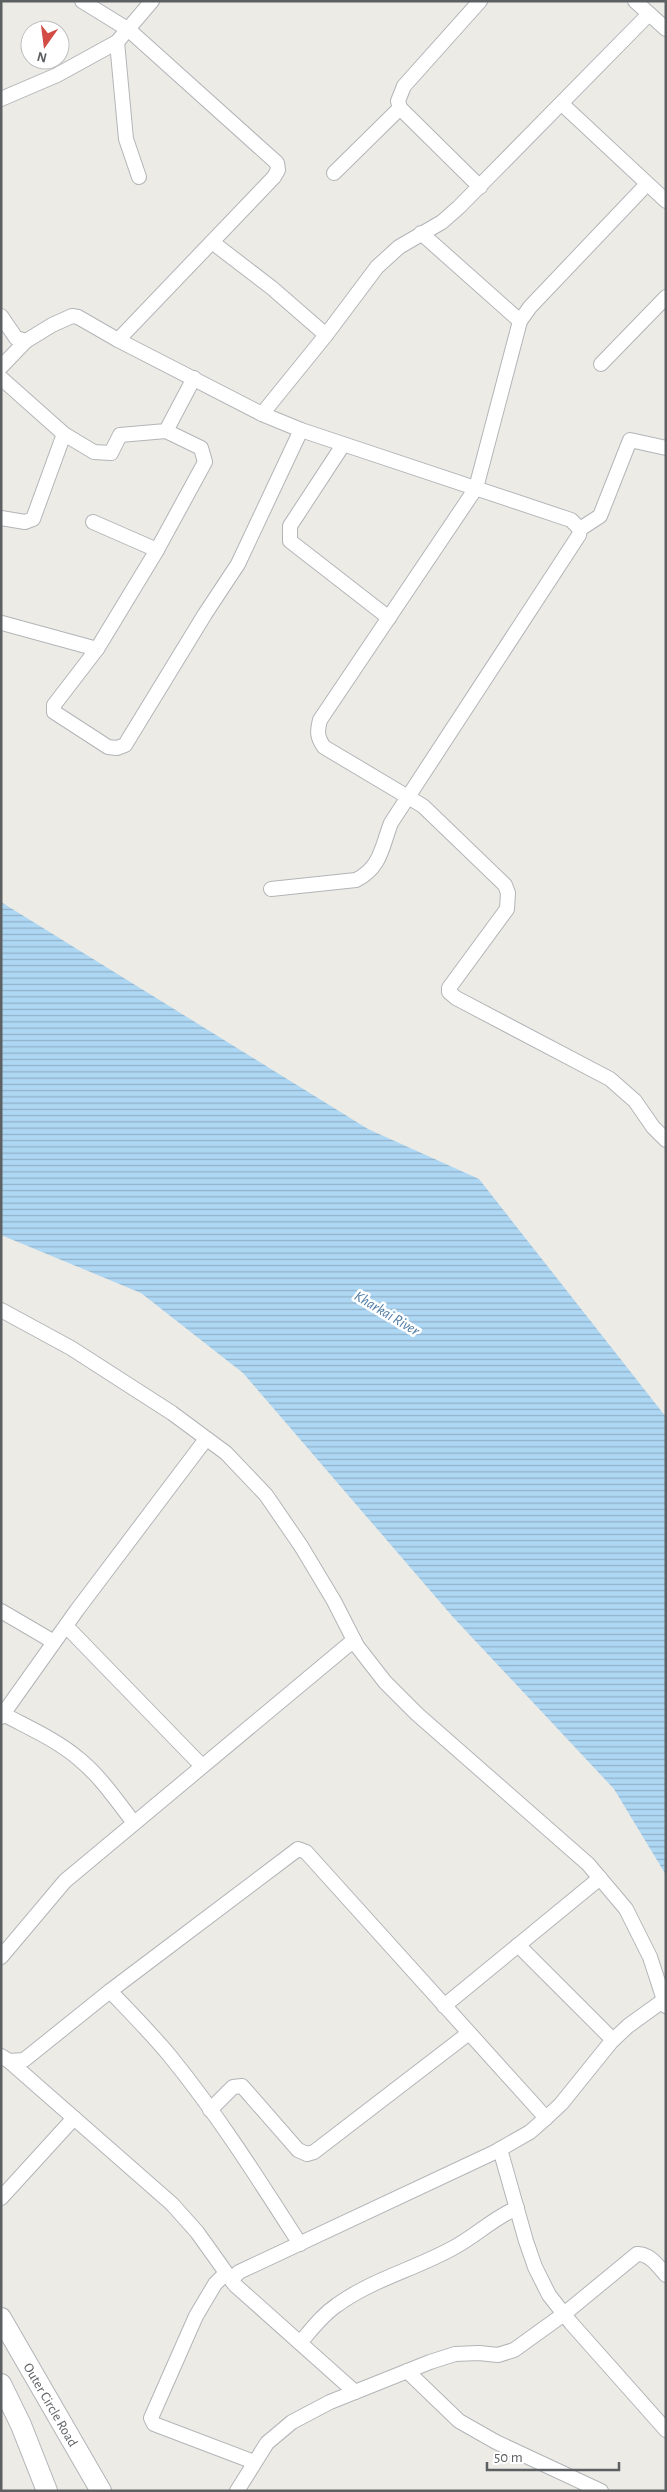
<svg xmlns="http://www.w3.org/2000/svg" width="667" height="2492" font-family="'Alegreya Sans',sans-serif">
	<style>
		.water { fill: url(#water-rules) }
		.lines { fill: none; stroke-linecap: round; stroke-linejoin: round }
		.street-casing { stroke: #b2b5b8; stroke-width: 16 }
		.secondary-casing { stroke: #b1b4b8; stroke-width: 22 }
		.street { stroke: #fff; stroke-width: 14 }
		.secondary { stroke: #fff; stroke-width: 20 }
		.labels { text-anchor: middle; stroke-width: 5; stroke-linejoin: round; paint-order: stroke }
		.street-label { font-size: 14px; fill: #5d6063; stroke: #fff }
		.water-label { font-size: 15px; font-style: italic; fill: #4d79a3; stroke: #fff }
	</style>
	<defs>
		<pattern id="water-rules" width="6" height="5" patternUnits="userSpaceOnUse" patternTransform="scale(1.25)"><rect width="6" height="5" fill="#aed7f4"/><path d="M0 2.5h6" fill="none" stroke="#91b2c9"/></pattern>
	</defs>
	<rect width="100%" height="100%" fill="#edebe5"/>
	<polygon class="water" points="1,902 368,1129 479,1179 666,1417 666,1875 614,1789 452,1616 243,1373 141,1293 1,1235"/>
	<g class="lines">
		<defs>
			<g id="street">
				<polyline points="82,1 129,30 277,163 278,170 274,177 118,340"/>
				<polyline points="635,1 666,29"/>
				<polyline points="117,42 126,139 139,177"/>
				<polyline points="1,99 57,75 117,42 152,1"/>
				<polyline points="562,104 666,201"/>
				<polyline points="334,173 400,108"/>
				<path d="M647,184L530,307L520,321L476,488L320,720C317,732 317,737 324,747L423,806L505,885L508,893L507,909L449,988V992L456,998L610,1079L635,1101L653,1127L666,1140"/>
				<polyline points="480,187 400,108 398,101 404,86 480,1"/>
				<polyline points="421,233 520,321"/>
				<polyline points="212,242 272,288 326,335"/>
				<path d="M1,316L16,338L26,341L52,325L72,316L78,317L118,340L262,414L301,430L571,520L580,529L579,535L391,823C382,846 381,868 356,880L271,889"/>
				<polyline points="601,364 666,297"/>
				<polyline points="1,367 26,341"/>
				<polyline points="1,378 64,434 94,452 111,453 120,435 166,431 194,378"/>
				<polyline points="262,414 326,335 377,267 399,247 442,222 459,207 649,14"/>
				<polyline points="166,431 201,448 205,462 157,550 97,649 54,705 54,712 108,747 117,748 125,745 205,614 238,564 301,430"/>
				<polyline points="343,445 290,526 290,541 389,618"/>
				<polyline points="1,518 25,522 33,519 64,434"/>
				<polyline points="93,522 157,550"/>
				<polyline points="580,529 600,516 630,440 666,448"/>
				<polyline points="2,623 97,649"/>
				<polyline points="1,1310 71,1348 172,1413 226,1453 266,1495 301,1546 334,1601 357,1646 385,1682 417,1714 588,1864 626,1909 650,1957 666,2006"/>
				<polyline points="1,1611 54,1642"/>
				<polyline points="66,1626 202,1766"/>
				<path d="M3,1714C29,1728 57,1740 79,1759C101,1777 117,1801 134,1823"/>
				<polyline points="1,1717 77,1610 206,1439"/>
				<polyline points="518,1945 613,2040"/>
				<polyline points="1,1957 65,1881 354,1640"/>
				<path d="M110,1991C130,2012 151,2033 170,2056C218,2115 259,2180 300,2244"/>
				<polyline points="444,2006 600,1878"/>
				<polyline points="1,2056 9,2061 24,2060 110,1991 298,1849 306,1852 546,2118"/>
				<polyline points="9,2061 172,2204 197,2232 232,2281"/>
				<polyline points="210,2110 233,2087 242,2086 298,2150 307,2154 314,2152 469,2033"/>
				<polyline points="500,2149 526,2241 535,2267 549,2295 571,2323 666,2430"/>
				<polyline points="1,2198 74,2118"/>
				<polyline points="226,2273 215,2284 196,2316 151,2418 154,2424 254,2462"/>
				<path d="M300,2343C311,2330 322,2315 337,2305C371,2280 415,2269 453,2248C476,2236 493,2218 517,2208"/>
				<polyline points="407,2371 459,2421 496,2442 601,2491"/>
				<polyline points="355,2392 235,2285 232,2281 233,2278 239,2272 495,2152 530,2132 546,2118 561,2104 611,2042 628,2026 664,2000"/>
				<path d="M237,2491L267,2443L292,2422L330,2402L430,2362L455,2354L479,2353L498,2355L514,2350L564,2314L637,2254C649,2253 658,2266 666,2275"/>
			</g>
			<g id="secondary">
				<path id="s1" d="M1,2318L101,2491"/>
				<polyline points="1,2384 21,2425 47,2491"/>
			</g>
		</defs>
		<use href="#street" class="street-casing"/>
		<use href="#secondary" class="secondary-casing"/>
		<use href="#street" class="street"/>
		<use href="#secondary" class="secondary"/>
	</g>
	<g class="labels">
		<g class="street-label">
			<text dy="5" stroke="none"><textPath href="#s1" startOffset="100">Outer Circle Road</textPath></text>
		</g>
		<g class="water-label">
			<text transform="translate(387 1313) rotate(31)" y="5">Kharkai River</text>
		</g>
	</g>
	<rect width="667" height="2492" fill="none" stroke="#5d6063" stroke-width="5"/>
	<g transform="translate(45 45) rotate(194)"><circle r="24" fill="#ffffff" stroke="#bebfc1"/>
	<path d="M0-4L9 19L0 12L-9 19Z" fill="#d24c45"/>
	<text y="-8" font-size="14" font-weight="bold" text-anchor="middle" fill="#5d6063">N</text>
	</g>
	<path d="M487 2462v8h132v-8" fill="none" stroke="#5d6063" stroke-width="2.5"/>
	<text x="494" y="2462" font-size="15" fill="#5d6063" stroke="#ffffff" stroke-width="4" paint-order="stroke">50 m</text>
</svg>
